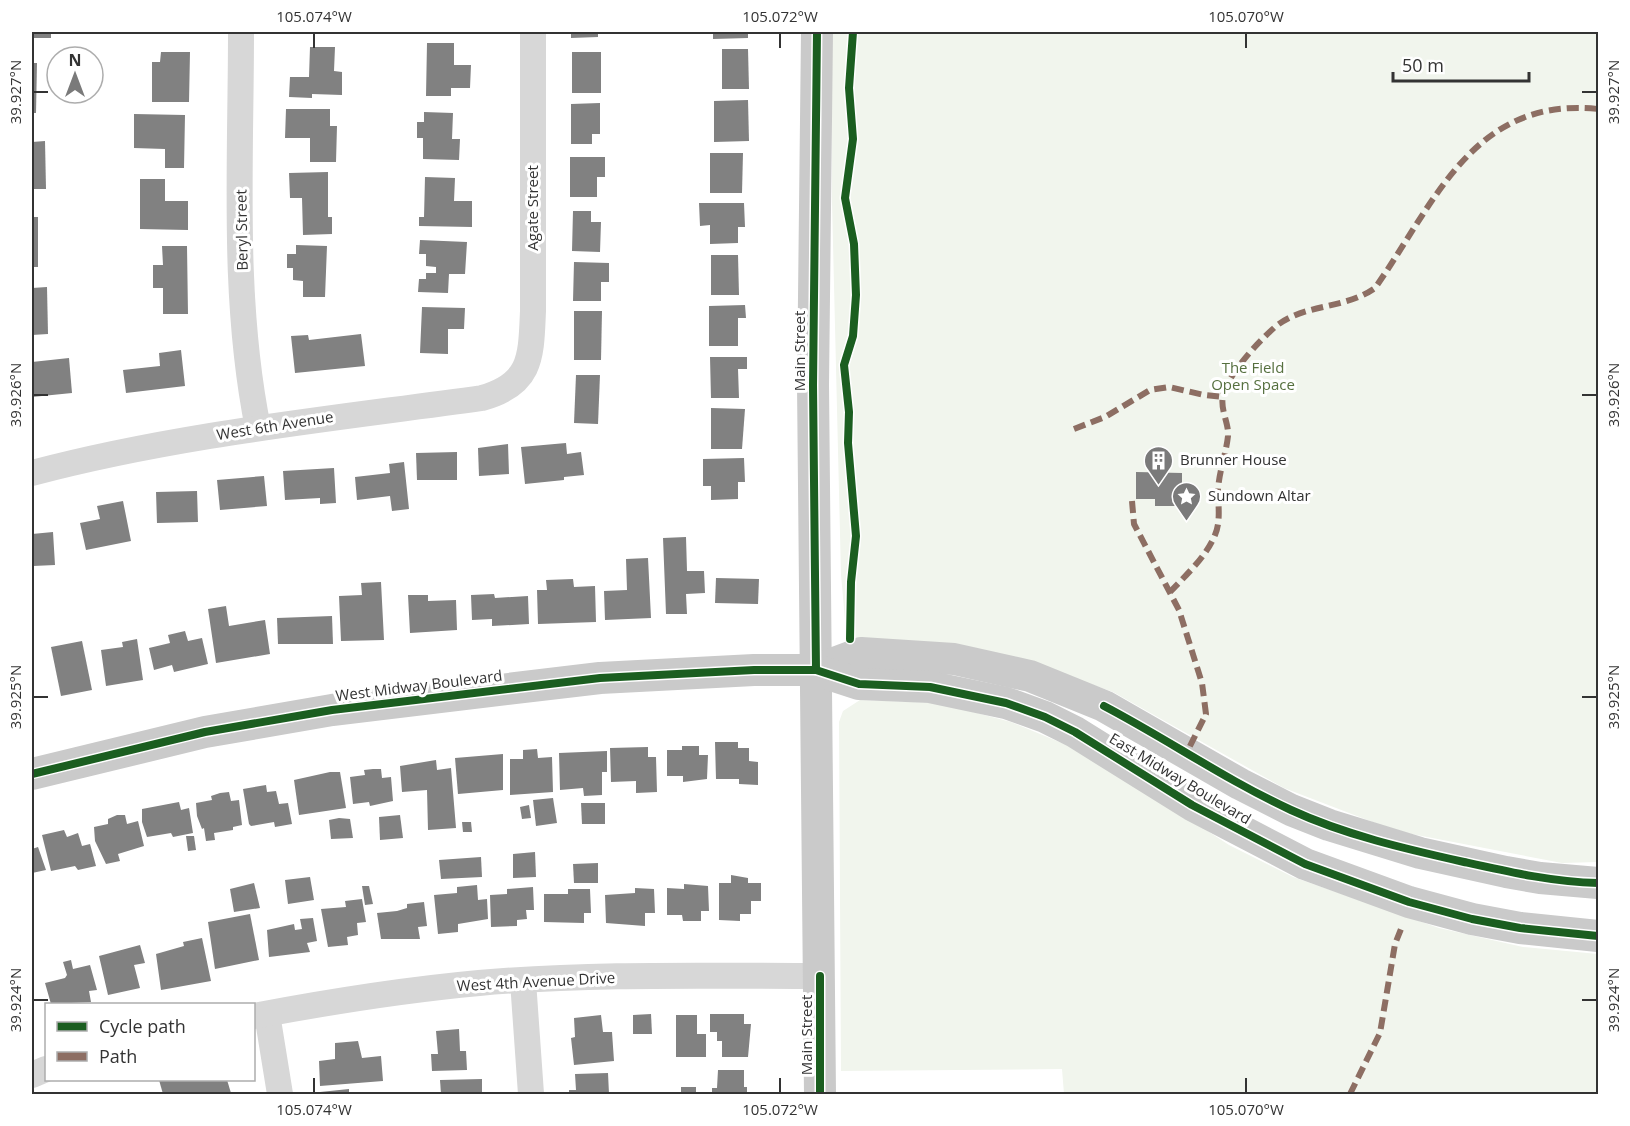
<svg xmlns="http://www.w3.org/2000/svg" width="1630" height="1126" font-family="'Open Sans',sans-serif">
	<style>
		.green { fill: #f1f5ed }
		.building { fill: #818181 }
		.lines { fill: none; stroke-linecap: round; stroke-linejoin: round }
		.minor { stroke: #d7d7d7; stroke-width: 26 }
		.major { stroke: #cacaca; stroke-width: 32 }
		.quiet { stroke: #8d6e63; stroke-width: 6; stroke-dasharray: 12 6; stroke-linecap: butt }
		.cycleway-casing { stroke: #fff; stroke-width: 11 }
		.cycleway { stroke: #1b5e20; stroke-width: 8 }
		.ticks { fill: none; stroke: #333; stroke-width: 2 }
		.labels { text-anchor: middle; stroke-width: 6; stroke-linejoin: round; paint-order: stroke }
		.street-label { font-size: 15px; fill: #333; stroke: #fff }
		.park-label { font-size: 15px; fill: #56703f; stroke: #fff }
		.poi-label { font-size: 15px; fill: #333; stroke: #fff; text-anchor: start }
		.neatline { fill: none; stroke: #333; stroke-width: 2 }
		.ticks-label { font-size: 15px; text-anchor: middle; fill: #333 }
	</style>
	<rect width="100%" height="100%" fill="#fff"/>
	<g class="green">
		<polygon points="832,32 1598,32 1598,862 1562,863 1396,831 1284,788 1113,692 1035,664 847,642 841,575 832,202"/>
		<polygon points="860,700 939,703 1011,722 1093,756 1229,845 1293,877 1439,928 1523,947 1598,954 1598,1094 1064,1094 1062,1069 841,1071 839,722 843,711"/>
	</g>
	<g class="building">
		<rect x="32" y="32" width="19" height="6"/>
		<polygon points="571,32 598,32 598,37 571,38"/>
		<polygon points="713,32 748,32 748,38 713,39"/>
		<polygon points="427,43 454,43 454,65 471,65 470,88 451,88 451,96 426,96"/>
		<polygon points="310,47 335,47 334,71 342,72 342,95 312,94 312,98 289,97 290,77 309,77"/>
		<polygon points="722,49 748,49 749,89 722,89"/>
		<polygon points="161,52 190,52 189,102 152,102 152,62 160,62"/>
		<rect x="572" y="52" width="29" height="41"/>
		<polygon points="32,63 37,63 36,113 32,113"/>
		<polygon points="748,100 749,141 714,142 714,101"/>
		<polygon points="600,103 600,134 592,134 592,144 571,144 571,104"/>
		<polygon points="286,109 330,109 330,126 337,126 336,162 310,162 310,138 285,138"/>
		<polygon points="424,112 453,113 452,139 460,139 459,160 423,159 423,138 417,138 417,122 424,122"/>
		<polygon points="134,114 185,115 184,168 165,168 165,149 134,148"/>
		<polygon points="45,141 46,189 32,189 32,142"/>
		<polygon points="710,153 743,153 742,193 710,193"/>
		<polygon points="570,157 605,157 605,177 597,177 597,197 570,197"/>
		<polygon points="328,172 328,217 332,217 332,234 303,235 302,198 290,198 289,173"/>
		<polygon points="425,177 455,178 454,201 472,201 472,227 419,226 419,217 424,217"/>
		<polygon points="140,179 165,179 165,201 188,201 188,230 140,229"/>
		<polygon points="699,203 744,203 745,227 738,227 738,243 710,244 710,225 700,226"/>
		<polygon points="573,211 591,211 591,222 601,222 600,252 572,251"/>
		<rect x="32" y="217" width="6" height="50"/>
		<polygon points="420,240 467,242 465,274 449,274 448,293 418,292 419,279 426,279 426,273 436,273 436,267 426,266 426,254 419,254"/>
		<polygon points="296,245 327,246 325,297 303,297 303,281 293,280 293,268 287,268 287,254 296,254"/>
		<polygon points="162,246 187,246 188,314 163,314 163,288 153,288 153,265 163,265"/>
		<polygon points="711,255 738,255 739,295 711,295"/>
		<polygon points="574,262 609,263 609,282 601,282 601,301 573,301"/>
		<polygon points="47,287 48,334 32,335 32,288"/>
		<polygon points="745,305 746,318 738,318 738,346 709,346 709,306"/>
		<polygon points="422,307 465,308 464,329 448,329 448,354 420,353"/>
		<polygon points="574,311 602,311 601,360 574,360"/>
		<polygon points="361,334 365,366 295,373 291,336 308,335 309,340"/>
		<polygon points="181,350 185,386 126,393 123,370 160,366 159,353"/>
		<polygon points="710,357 747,357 747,369 738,369 739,398 711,398"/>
		<polygon points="69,358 72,393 32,397 32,362"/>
		<polygon points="576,375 600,375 598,424 574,423"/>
		<polygon points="711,408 745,409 742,449 711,449"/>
		<polygon points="566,443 567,454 581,452 584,475 564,477 564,480 525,484 521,447"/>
		<polygon points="508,444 509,474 479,476 478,448"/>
		<polygon points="457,452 457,480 417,480 416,453"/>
		<polygon points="744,458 745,482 738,482 738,499 711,500 711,486 703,486 703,459"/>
		<polygon points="404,462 409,509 392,511 390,496 357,500 355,477 390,473 389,464"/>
		<polygon points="334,468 336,503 320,504 320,498 285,500 283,471"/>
		<polygon points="1136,472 1182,473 1182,506 1155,506 1155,499 1136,499"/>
		<polygon points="264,476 267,506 220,510 217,480"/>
		<polygon points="197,491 198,522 157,523 156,492"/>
		<polygon points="123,501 131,541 86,550 80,523 100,519 97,506"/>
		<polygon points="53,532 55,565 33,566 34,573 32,573 32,534"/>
		<polygon points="686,537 687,571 704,571 705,593 686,594 687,614 666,614 663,538"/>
		<polygon points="648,558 651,618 605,620 604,591 627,590 626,559"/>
		<polygon points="716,578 759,579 758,604 715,603"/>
		<polygon points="573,579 574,587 595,586 596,622 538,624 537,590 547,590 546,580"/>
		<polygon points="381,582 384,640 341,641 339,596 362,595 361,583"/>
		<polygon points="494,594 495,598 528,596 529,624 492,626 492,619 472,620 471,595"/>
		<polygon points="408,595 428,595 428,601 456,600 457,630 410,633"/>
		<polygon points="226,606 229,626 265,620 270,654 216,663 208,609"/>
		<polygon points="332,616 333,644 278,644 277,618"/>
		<polygon points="185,631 188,641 202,638 208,664 174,672 172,665 154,670 149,648 170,643 168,635"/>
		<polygon points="137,639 143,680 106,686 101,650 123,647 122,642"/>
		<polygon points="82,641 92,690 61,696 51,647"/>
		<polygon points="715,742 738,742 738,748 749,748 749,761 758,762 758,785 739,784 739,779 716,779"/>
		<polygon points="682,746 699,746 699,755 708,755 707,779 683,782 683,776 667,776 667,750 682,750"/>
		<polygon points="648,747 648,757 656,757 657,792 636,793 636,781 611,782 610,748"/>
		<polygon points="537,749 538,758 552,757 553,792 510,795 510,759 523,759 523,750"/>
		<polygon points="607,751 607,772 602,772 602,795 584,796 583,788 560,790 559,753"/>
		<polygon points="503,754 503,790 458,794 455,758"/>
		<polygon points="436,760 437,770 451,768 456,828 428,830 427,790 402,792 400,766"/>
		<polygon points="373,769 381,769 382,778 391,777 393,801 370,806 369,802 353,804 350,777 365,775 364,770"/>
		<polygon points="330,772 340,772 346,808 299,815 294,780"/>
		<polygon points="266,785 267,792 276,791 279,804 288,803 292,824 275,827 274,822 251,826 249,824 243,789"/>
		<polygon points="229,792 231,801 239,800 242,825 233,827 233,830 214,833 215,840 206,841 204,828 202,829 197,816 196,803 212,800 211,796 220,793"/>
		<polygon points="553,798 557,823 536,826 533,800"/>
		<polygon points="179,802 181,810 189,808 193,833 173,837 171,833 147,837 142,822 142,809"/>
		<polygon points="581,803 605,803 605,824 582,824"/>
		<polygon points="529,805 531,818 522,819 520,807"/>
		<polygon points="117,815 125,815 127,824 138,821 144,846 118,854 120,861 106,864 95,841 94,827 108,824 108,819"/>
		<polygon points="400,815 403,838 380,840 379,817"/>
		<polygon points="339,818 350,819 353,838 331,839 329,820"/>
		<polygon points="462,822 471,822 472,832 463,832"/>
		<polygon points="64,830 67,837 78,833 82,846 90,844 96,866 78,870 75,866 51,871 42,835"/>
		<polygon points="186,836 194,836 196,850 188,851"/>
		<polygon points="38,847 46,870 32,873 32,849"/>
		<polygon points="535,852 536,877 513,878 513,854"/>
		<polygon points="481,857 482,877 441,879 439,860"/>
		<polygon points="598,863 598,883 574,883 573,864"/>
		<polygon points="731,875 748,878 748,883 761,883 761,901 751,901 751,914 740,914 740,921 719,920 719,883 731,883"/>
		<polygon points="310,877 314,900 288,904 285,880"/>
		<polygon points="254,883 260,908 234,912 230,889"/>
		<polygon points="684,884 708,886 709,911 701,911 701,921 683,921 682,915 667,915 667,888 684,889"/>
		<polygon points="477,885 478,900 487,899 488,919 458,924 458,932 438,934 434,895 457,893 457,887"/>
		<polygon points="362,886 369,886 373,904 365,905"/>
		<polygon points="533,887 534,910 526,910 527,919 517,920 517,926 491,927 490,895 507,894 507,889"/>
		<polygon points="635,888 654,889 655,913 645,913 645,926 606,923 605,895 635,893"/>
		<polygon points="568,889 590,889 591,913 584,913 584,923 544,922 544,894 568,894"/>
		<polygon points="362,899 366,922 357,923 358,935 347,937 348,945 328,947 321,909 346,907 345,901"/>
		<polygon points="424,902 427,926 418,927 420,939 381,939 377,913 397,911 407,908 407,904"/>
		<polygon points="250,914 259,960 215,969 208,922"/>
		<polygon points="313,918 317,941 307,943 310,952 269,957 267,930 294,924 295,930 302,929 300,919"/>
		<polygon points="202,938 211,981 161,990 156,954 184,946 183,942"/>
		<polygon points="140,945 145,963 134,965 140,988 108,995 99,956"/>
		<polygon points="71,960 73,969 90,965 97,990 89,991 91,1002 51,1004 45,983 65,978 67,975 63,962"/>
		<polygon points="651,1014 652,1034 633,1034 633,1015"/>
		<polygon points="710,1014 744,1014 744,1024 751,1024 748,1057 722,1057 722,1041 717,1041 717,1032 710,1032"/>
		<polygon points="601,1015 603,1032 612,1032 614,1061 574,1065 571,1038 575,1037 574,1018"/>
		<polygon points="676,1015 697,1015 697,1034 706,1034 706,1057 676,1057"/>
		<polygon points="459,1029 460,1051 466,1051 467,1070 432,1071 431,1054 438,1054 436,1031"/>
		<polygon points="358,1041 362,1058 381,1056 383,1081 320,1086 319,1061 335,1059 335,1043"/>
		<polygon points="718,1070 744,1070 744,1087 747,1087 747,1094 712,1094 712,1088 717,1088"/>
		<polygon points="608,1073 609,1094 569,1094 569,1090 576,1090 575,1074"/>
		<polygon points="482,1079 482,1094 441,1094 440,1080"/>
		<polygon points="159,1080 227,1080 231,1093 163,1094"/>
		<rect x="681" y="1087" width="15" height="7"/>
		<polygon points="349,1089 349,1094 320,1094 320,1092"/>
	</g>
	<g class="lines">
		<g class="minor">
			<path d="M241,32C241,163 232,299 258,428"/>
			<path d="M32,473C179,434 332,419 482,398C532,384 531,357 533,311V32"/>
			<polyline points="523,981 531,1094"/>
			<polyline points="267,1014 280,1094"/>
			<path d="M254,1016C328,1002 403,990 479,983C592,973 707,976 820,976"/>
			<polyline points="32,1075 46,1069"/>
		</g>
		<g class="major">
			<polyline points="817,32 813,385 820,1094"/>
			<polyline points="816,670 861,653 954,659 1030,676 1104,706 1240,784 1291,810 1329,825 1420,853 1506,872 1540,878 1598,883"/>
			<polyline points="32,774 205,732 332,710 600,678 754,670 816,670 859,684 930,687 1006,703 1045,717 1075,732 1192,805 1305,864 1409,902 1472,919 1520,928 1598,936"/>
		</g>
		<g class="quiet">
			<polyline points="1074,429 1105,417 1150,390 1169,387 1204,395 1223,397"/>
			<polyline points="1132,501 1134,524 1179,610 1202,683 1206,714 1187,752"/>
			<path d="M1170,592C1186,575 1206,557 1215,535C1221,521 1218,505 1218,490C1219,472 1226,454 1228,436C1229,423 1220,410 1223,396C1228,374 1258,342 1275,327C1304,303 1344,310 1375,288C1435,203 1473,96 1598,109"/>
			<polyline points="1350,1094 1380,1033 1395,944 1401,929"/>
		</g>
		<defs>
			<g id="cycleway">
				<polyline points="850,639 851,582 856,536 848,443 849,412 844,365 853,336 856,295 854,244 845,198 853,139 849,88 853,32"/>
				<polyline points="816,670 813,385 817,32"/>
				<path d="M1104,706C1167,739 1226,780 1291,810C1345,835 1406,849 1464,862C1509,872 1553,882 1598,883"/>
				<polyline points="32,774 205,732 332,710 600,678 754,670 816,670 859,684 930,687 1006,703 1045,717 1075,732 1192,805 1305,864 1409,902 1472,919 1520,928 1598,936"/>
				<polyline points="820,976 820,1094"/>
			</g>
		</defs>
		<use href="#cycleway" class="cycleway-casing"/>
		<use href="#cycleway" class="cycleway"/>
	</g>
	<path class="ticks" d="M314,33V48M780,33V48M1246,33V48M33,92H48M1582,92H1597M33,395H48M1582,395H1597M33,697H48M1582,697H1597M33,1000H48M1582,1000H1597M314,1078V1093M780,1078V1093M1246,1078V1093"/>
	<defs>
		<symbol id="building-pin" viewBox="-11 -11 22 30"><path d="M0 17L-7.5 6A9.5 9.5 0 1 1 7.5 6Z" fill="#7a7a7a" stroke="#fff"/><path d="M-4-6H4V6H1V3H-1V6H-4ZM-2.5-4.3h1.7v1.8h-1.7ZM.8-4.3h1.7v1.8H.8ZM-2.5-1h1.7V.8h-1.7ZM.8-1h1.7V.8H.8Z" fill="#fff"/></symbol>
		<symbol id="sight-pin" viewBox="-11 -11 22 30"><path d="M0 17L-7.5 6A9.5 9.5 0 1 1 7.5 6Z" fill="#7a7a7a" stroke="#fff"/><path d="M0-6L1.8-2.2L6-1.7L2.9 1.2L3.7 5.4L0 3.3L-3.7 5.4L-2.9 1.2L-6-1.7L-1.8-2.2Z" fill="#fff"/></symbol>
	</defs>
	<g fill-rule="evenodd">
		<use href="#building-pin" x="1142" y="444" width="33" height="45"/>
		<use href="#sight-pin" x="1170" y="480" width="33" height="45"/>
	</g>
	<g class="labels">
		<g class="street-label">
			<text transform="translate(533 208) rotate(-90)" y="5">Agate Street</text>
			<text transform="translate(242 230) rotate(-91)" y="5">Beryl Street</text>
			<text transform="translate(800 351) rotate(-90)" y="5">Main Street</text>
			<text transform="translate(275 426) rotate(-9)" y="5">West 6th Avenue</text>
			<text transform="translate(419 686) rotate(-7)" y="5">West Midway Boulevard</text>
			<text transform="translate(1180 779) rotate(31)" y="5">East Midway Boulevard</text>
			<text transform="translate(536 982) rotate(-3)" y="5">West 4th Avenue Drive</text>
			<text transform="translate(807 1035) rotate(-90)" y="5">Main Street</text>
		</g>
		<g class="park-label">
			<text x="1253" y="373">The Field<tspan x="1253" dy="17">Open Space</tspan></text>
		</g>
		<g class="poi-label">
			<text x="1180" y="465">Brunner House</text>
			<text x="1208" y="501">Sundown Altar</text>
		</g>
	</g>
	<rect width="1630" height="1126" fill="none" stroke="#ffffff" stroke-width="66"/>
	<rect x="45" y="1003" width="210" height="78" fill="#ffffff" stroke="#adadad" stroke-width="1.5"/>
	<rect x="57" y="1022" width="30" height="9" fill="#1b5e20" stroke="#adadad" stroke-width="1.5"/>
	<text x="99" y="1033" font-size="18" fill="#333333">Cycle path</text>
	<rect x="57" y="1052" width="30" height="9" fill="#8d6e63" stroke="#adadad" stroke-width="1.5"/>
	<text x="99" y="1063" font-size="18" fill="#333333">Path</text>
	<g transform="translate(75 75)"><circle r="28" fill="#ffffff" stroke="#adadad" stroke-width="1.5"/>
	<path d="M0-4.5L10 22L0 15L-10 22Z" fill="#7a7a7a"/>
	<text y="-9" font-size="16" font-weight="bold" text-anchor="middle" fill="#333333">N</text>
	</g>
	<path d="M1393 72v9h136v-9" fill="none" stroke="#333333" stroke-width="3"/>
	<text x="1402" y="72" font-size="18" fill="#333333" stroke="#ffffff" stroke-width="4.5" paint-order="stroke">50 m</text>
	<rect x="33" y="33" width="1564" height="1060" class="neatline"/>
	<g class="ticks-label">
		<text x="314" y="22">105.074°W</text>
		<text x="780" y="22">105.072°W</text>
		<text x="1246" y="22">105.070°W</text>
		<text transform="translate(16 92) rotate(-90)" y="5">39.927°N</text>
		<text transform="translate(1614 92) rotate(-90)" y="5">39.927°N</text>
		<text transform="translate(16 395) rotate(-90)" y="5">39.926°N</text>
		<text transform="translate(1614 395) rotate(-90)" y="5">39.926°N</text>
		<text transform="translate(16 697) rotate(-90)" y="5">39.925°N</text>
		<text transform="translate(1614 697) rotate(-90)" y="5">39.925°N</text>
		<text transform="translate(16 1000) rotate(-90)" y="5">39.924°N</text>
		<text transform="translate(1614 1000) rotate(-90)" y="5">39.924°N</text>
		<text x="314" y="1115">105.074°W</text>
		<text x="780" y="1115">105.072°W</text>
		<text x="1246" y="1115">105.070°W</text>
	</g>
</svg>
